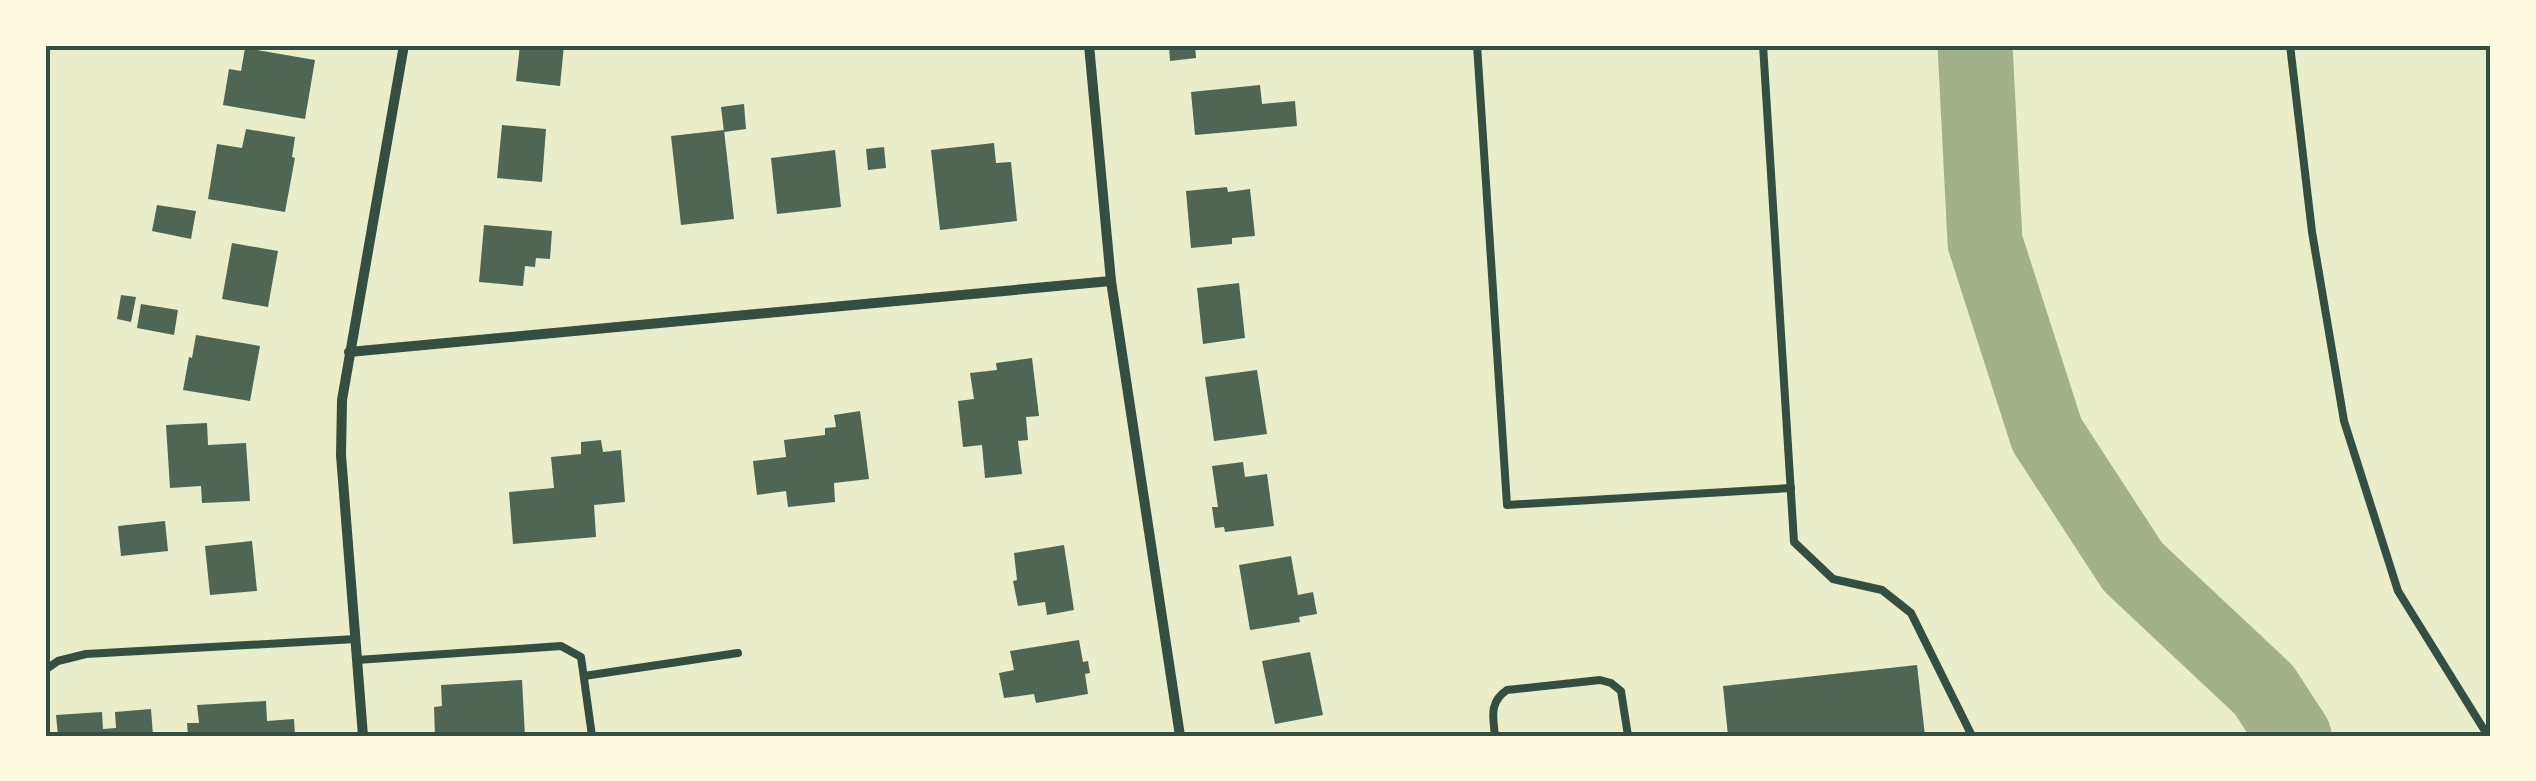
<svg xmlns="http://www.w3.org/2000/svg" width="2536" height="781" font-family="'PT Sans',sans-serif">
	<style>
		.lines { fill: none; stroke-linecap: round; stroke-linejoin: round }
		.river { stroke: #a3b18a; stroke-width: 75 }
		.building { fill: #4f6655 }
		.service { stroke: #344e41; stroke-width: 8 }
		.minor { stroke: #344e41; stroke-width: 10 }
		.neatline { fill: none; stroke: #344e41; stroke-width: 4 }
	</style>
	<rect width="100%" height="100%" fill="#e9edc9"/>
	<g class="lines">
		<polyline class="river" points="1975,45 1985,242 2047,435 2133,567 2264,690 2294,736"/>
	</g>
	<g class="building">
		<polygon points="520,45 564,45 560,86 516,81"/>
		<polygon points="1169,45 1195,45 1196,58 1170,61"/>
		<polygon points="245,48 315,60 305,119 223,105 229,69 241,71"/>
		<polygon points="1260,85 1262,104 1295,101 1297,126 1195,135 1191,92"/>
		<polygon points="744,104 746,129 724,132 721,107"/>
		<polygon points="502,125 546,129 542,182 497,178"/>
		<polygon points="246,129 295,137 292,157 295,158 285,212 208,199 217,144 242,148"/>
		<polygon points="724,130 734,219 681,225 671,136"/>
		<polygon points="994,143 996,163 1011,162 1017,221 940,230 931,150"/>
		<polygon points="884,147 886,168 868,170 866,149"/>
		<polygon points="835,150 841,207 777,214 771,158"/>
		<polygon points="1227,187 1228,192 1250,189 1255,236 1232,238 1232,244 1191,248 1186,191"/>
		<polygon points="157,205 196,211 191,239 152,231"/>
		<polygon points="484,225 552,231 550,259 536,258 535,267 525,266 523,286 479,282"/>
		<polygon points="232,243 278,251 268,307 222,299"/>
		<polygon points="1239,283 1245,338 1203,344 1197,288"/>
		<polygon points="121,295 136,297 131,322 117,319"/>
		<polygon points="141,304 178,310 174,335 137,328"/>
		<polygon points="196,335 260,346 250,401 183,390 189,357 192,358"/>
		<polygon points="1032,358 1039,416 1026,417 1028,440 1018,441 1022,474 985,478 982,445 963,447 958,401 974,399 970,373 997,370 996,363"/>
		<polygon points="1257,370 1267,434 1214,441 1205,377"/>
		<polygon points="860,411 869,479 834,483 835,502 788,507 786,491 757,495 753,461 786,457 784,440 825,435 825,428 836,427 834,415"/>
		<polygon points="207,423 208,445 246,443 250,501 202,503 201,486 170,488 166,425"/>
		<polygon points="601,440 603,452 621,450 625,502 594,505 596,537 513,544 509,492 554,488 551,457 581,454 581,442"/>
		<polygon points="1243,462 1245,477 1267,474 1274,526 1225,532 1224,527 1215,528 1212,507 1218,507 1212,466"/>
		<polygon points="165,521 168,551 121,556 118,526"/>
		<polygon points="252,541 257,591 210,595 205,546"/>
		<polygon points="1064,545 1074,610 1047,615 1045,602 1018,606 1013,581 1017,580 1014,553"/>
		<polygon points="1291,556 1298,595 1313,592 1317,614 1299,617 1300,622 1250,630 1239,565"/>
		<polygon points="1079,640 1083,662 1088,661 1090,673 1085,674 1088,694 1036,703 1034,694 1004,698 999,673 1014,670 1010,651"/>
		<polygon points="1310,652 1323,715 1275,724 1262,661"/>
		<polygon points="1917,665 1925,736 1728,736 1723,686"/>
		<polygon points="522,680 525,736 435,736 434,707 442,706 441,685"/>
		<polygon points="266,701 267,721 294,719 295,736 188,736 187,723 199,723 197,705"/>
		<polygon points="151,709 153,736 58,736 56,715 102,712 103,729 116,728 115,712"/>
	</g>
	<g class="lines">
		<g class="service">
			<polyline points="1477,45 1507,505 1791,488"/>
			<polyline points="1763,45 1794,542 1833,579 1882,590 1911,613 1972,736"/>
			<polyline points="2290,45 2312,232 2344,421 2398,591 2488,736"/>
			<polyline points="357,660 561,646 581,657 592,736"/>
			<polyline points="45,670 58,661 86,654 356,639"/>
			<polyline points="584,676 738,653"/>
			<path d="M1495,736C1493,717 1489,702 1507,690L1600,680L1611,683L1621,691L1628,736"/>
		</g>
		<g class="minor">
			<polyline points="1089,45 1111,281 1180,736"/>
			<polyline points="349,352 1111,281"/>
			<polyline points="363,736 341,455 342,400 404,45"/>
		</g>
	</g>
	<rect width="2536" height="781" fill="none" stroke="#fefae0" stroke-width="95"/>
	<rect x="48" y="48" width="2440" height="686" class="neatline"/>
</svg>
